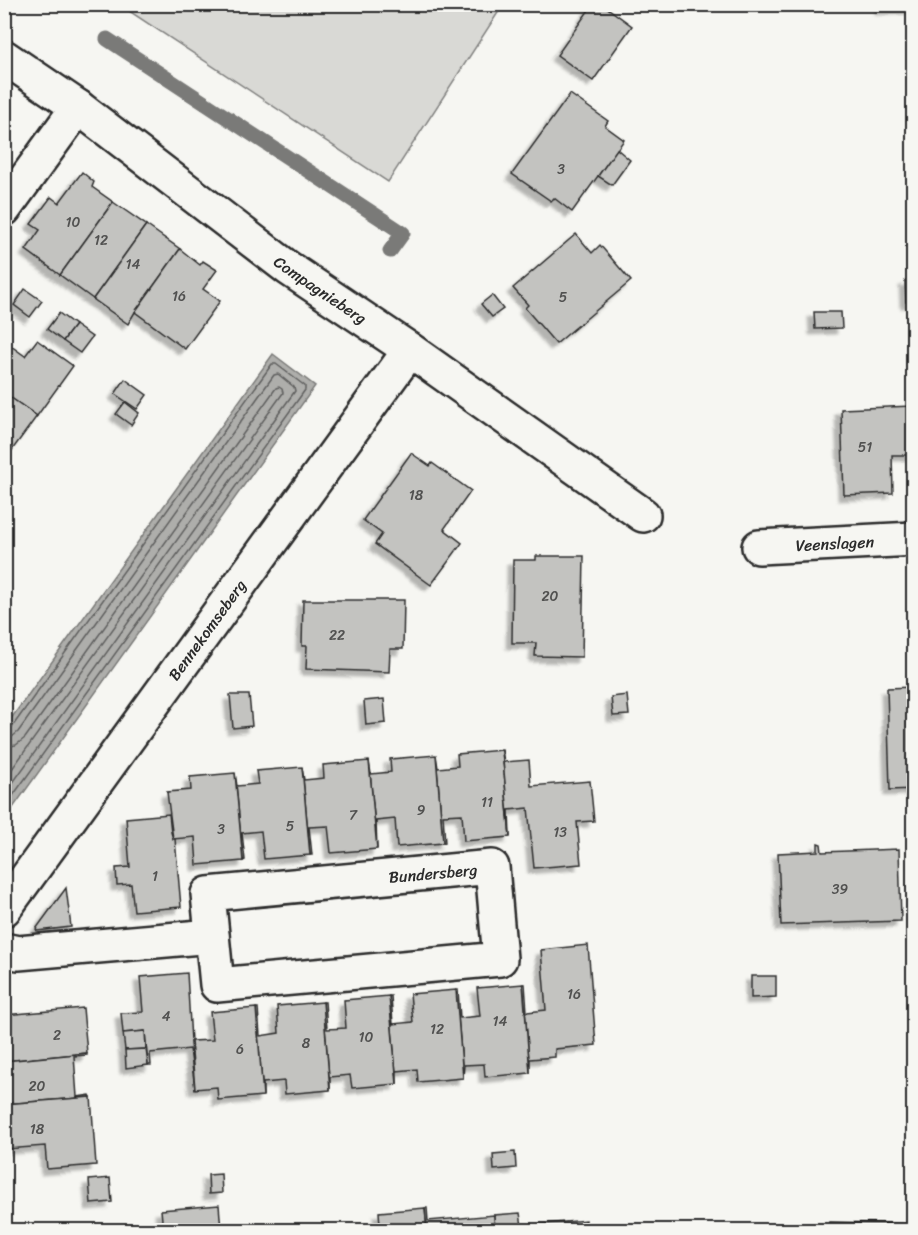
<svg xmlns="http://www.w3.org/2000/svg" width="918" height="1235" font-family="Sriracha,sans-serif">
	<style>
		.green { fill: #d9d9d5; stroke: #828280; stroke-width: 1.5 }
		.water { fill: #aeaeab; stroke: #7a7a78; stroke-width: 1.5 }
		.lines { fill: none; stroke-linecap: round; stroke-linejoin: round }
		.shore { stroke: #5f5f5e; stroke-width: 1.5 }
		.stream { stroke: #7a7a78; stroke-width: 15 }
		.building { fill: #c3c3c0; stroke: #2b2b2b; stroke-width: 1.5; filter: url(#shadow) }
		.minor-casing { stroke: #2b2b2b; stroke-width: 38 }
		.minor { stroke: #f6f6f2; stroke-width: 33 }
		.labels { text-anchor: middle; stroke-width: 4.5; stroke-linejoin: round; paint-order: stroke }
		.number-label { font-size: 14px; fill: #515150 }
		.street-label { font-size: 16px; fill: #2b2b2b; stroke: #f6f6f2 }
	</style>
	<defs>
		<filter id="shadow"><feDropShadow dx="-5.5" dy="5.5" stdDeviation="1.5" flood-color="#0004"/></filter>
	</defs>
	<rect width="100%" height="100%" fill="#f6f6f2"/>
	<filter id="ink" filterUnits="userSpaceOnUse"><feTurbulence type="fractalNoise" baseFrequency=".0167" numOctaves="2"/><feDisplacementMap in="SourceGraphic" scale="12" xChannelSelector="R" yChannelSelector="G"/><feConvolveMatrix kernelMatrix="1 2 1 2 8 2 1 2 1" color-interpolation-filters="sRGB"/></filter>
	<g filter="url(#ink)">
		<polygon class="green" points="120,5 503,5 388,182"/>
		<polygon class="water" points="273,354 315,386 5,819 5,727"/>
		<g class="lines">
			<g class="shore">
				<polyline points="4,730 12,727 272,364 276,364 305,386 305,390 4,808"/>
				<polyline points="4,738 12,737 18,732 274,375 278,374 294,387 295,391 4,795"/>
				<polyline points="4,747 16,745 25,738 276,388 279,387 282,389 283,393 4,780"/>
			</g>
			<polyline class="stream" points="107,39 403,233 390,251"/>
		</g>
		<g class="building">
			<polygon points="593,4 602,4 632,26 593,81 557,55"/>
			<polygon points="880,4 914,4 914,8 880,9"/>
			<polygon points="570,94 608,121 605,126 624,140 572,212 554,198 551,201 512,174"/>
			<polygon points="617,149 630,160 612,185 598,176"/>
			<polygon points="82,172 94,182 92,187 113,202 60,275 26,250 40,230 31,224 51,197 59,203"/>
			<polygon points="113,202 146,225 93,299 60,275"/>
			<polygon points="146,225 180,249 135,312 128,324 93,299"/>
			<polygon points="576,234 592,253 600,245 631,281 556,344 525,308 528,305 513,288"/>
			<polygon points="180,249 200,265 203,261 217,270 203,289 220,301 185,349 135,312"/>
			<polygon points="905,281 914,281 914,302 906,302"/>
			<polygon points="25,289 42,301 30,317 14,305"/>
			<polygon points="492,295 503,309 492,317 481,304"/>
			<polygon points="814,312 841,312 842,328 815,329"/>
			<polygon points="59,313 75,325 63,341 47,329"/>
			<polygon points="75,325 92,337 80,353 63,341"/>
			<polygon points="37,340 73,366 37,416 4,393 4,341 25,356"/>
			<polygon points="125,379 147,395 137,409 115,394"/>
			<polygon points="4,393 37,416 4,461"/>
			<polygon points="125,402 139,413 131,425 116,414"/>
			<polygon points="912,406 914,455 892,455 893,493 844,495 841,409"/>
			<polygon points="411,453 430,466 432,463 471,491 444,529 462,543 431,585 375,544 382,534 363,520"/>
			<polygon points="536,556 584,556 582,657 535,656 536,643 512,643 513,560 536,560"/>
			<polygon points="303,600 404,600 403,649 390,649 389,672 306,669 307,646 302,646"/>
			<polygon points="914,687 914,789 890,790 887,688"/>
			<polygon points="230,695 249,695 252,726 233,728"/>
			<polygon points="627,695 629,715 613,716 611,697"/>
			<polygon points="384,699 386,723 366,725 364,701"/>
			<polygon points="502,750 510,837 464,841 462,814 443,815 445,843 443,843 436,755 438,768 458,766 457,754"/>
			<polygon points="502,750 504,762 529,760 531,786 590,781 594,821 577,822 581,864 534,868 528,808 509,810 510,837"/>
			<polygon points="436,755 443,843 397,847 395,819 376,821 377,849 369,761 371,774 391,772 390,759"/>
			<polygon points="369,761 377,849 331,853 328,826 309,827 312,855 310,855 302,767 304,780 324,778 323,765"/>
			<polygon points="302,767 310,855 264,859 261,831 242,833 245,860 243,861 235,773 237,786 258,784 256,771"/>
			<polygon points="235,773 243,861 197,865 195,837 173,839 167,792 191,790 190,777"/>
			<polygon points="169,814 171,832 173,839 175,839 181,907 134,911 131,884 117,885 116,868 130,867 126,818"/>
			<polygon points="818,843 821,844 822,852 899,849 901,921 781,925 778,853 818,851"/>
			<polygon points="66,888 71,927 37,931 36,929"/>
			<polygon points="588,945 596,1045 555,1049 555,1057 530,1059 530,1073 523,984 525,984 527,1012 546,1010 541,950"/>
			<polygon points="187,973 191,1041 195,1089 190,1049 150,1053 151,1065 148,1065 145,1031 123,1033 121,1013 143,1012 140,977"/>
			<polygon points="751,976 776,976 776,997 751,998"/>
			<polygon points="523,984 530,1073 485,1077 484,1064 464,1065 463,1078 456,990 458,990 460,1018 480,1016 477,988"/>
			<polygon points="456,990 463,1078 418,1082 417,1069 397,1071 397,1084 389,996 391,996 393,1024 413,1022 410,994"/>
			<polygon points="389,996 397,1084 352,1088 350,1075 330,1077 330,1090 323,1002 325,1002 327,1029 346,1028 344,1000"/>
			<polygon points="323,1002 330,1090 285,1094 284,1081 263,1083 263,1096 256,1008 258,1008 260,1036 279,1033 277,1006"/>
			<polygon points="83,1008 87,1053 4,1061 4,1015"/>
			<polygon points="256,1008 263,1096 218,1100 217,1087 195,1089 191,1041 213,1040 210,1012"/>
			<polygon points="145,1031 146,1049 125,1050 123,1033"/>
			<polygon points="146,1049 148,1065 126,1068 125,1050"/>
			<polygon points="87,1053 87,1055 74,1056 77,1097 90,1095 91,1097 4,1104 4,1061"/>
			<polygon points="91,1097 96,1165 47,1169 45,1146 6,1149 4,1104"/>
			<polygon points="515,1152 516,1168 494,1170 493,1154"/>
			<polygon points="221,1174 222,1193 209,1194 208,1175"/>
			<polygon points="110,1178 112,1202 91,1204 89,1180"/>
			<polygon points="219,1205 221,1230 163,1230 161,1210"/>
			<polygon points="425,1208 427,1230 361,1230 360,1226 380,1225 379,1212"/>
			<polygon points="425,1208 427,1208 428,1221 494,1215 495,1230 427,1230"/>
			<polygon points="520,1213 522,1226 586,1220 585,1230 495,1230 494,1215"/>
			<polygon points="829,1222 914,1224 914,1230 829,1230"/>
			<polygon points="360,1226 361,1230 319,1230"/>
		</g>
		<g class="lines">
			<defs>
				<g id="minor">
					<path id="s1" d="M4,57L78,107L288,268L410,350L643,515"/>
					<polyline points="4,209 78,107"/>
					<path id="s2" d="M759,547L914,539"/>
					<polygon points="492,867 500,959 217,985 208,894"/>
					<path id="s3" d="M4,909L410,350"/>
					<polyline points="4,950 18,953 212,936"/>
				</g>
			</defs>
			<use href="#minor" class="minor-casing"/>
			<use href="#minor" class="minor"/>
		</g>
	</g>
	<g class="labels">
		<g class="number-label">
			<text x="561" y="174">3</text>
			<text x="73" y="227">10</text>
			<text x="101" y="245">12</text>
			<text x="133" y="269">14</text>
			<text x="179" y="301">16</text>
			<text x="563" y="302">5</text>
			<text x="865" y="452">51</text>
			<text x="416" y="500">18</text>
			<text x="550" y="601">20</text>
			<text x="337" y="640">22</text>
			<text x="487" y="807">11</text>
			<text x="421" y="815">9</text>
			<text x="353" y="820">7</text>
			<text x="290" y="831">5</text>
			<text x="221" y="834">3</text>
			<text x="560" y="837">13</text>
			<text x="155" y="881">1</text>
			<text x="840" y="894">39</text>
			<text x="574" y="999">16</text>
			<text x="166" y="1021">4</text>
			<text x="500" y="1026">14</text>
			<text x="437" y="1034">12</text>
			<text x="57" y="1040">2</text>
			<text x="366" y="1042">10</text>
			<text x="306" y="1048">8</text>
			<text x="240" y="1054">6</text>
			<text x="37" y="1091">20</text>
			<text x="37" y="1134">18</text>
		</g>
		<g class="street-label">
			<text dy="6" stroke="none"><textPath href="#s1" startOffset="393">Compagnieberg</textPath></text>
			<text dy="6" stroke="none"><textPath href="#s2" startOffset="76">Veenslagen</textPath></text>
			<text dy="6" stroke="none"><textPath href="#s3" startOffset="345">Bennekomseberg</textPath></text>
			<text transform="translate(433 873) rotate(-5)" y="6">Bundersberg</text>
		</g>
	</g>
	<rect width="918" height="1235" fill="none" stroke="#f6f6f2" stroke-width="24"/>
	<rect x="12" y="12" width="894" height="1211" fill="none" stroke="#2b2b2b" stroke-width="2" filter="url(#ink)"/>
</svg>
